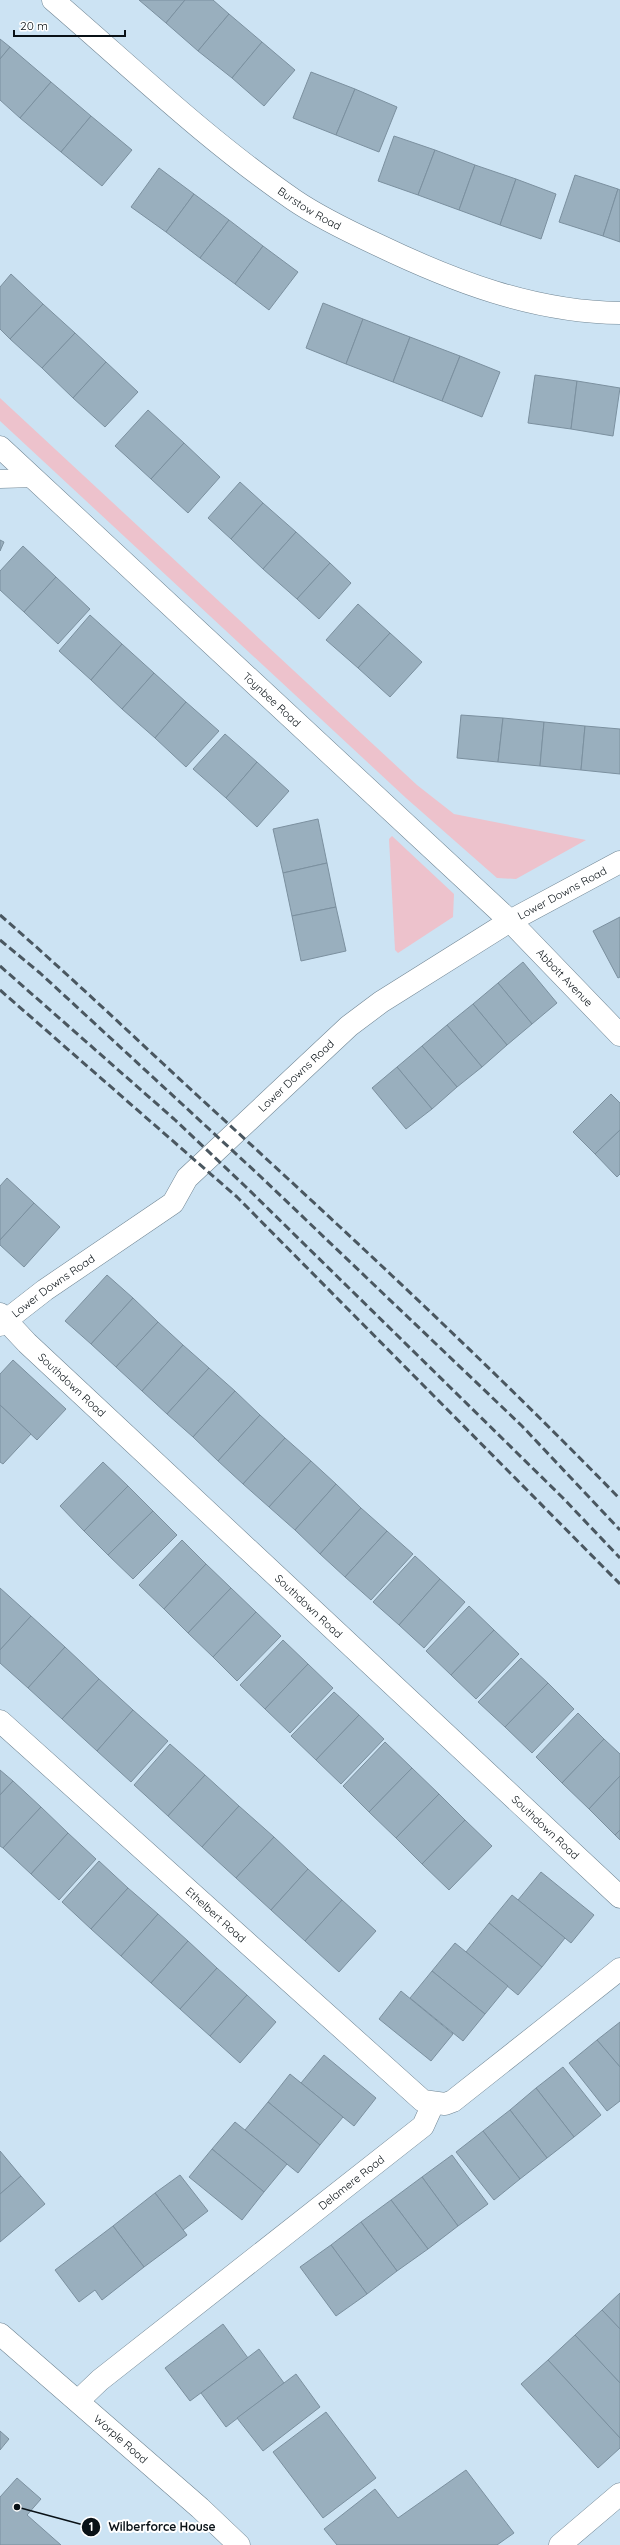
<svg xmlns="http://www.w3.org/2000/svg" width="620" height="2545" font-family="Quicksand,sans-serif">
	<style>
		.green { fill: #edc2cc }
		.building { fill: #99afbe; stroke: #7b909f }
		.lines { fill: none; stroke-linecap: round; stroke-linejoin: round }
		.service-casing { stroke: #708593; stroke-width: 19 }
		.minor-casing { stroke: #708593; stroke-width: 23 }
		.tertiary-casing { stroke: #708593; stroke-width: 23 }
		.secondary-casing { stroke: #708593; stroke-width: 23 }
		.service { stroke: #fff; stroke-width: 18 }
		.minor { stroke: #fff; stroke-width: 22 }
		.tertiary { stroke: #fff; stroke-width: 22 }
		.secondary { stroke: #fff; stroke-width: 22 }
		.rail { stroke: #4a5760; stroke-width: 3; stroke-dasharray: 8 4; stroke-linecap: butt }
		.labels { text-anchor: middle; stroke-width: 4; stroke-linejoin: round; paint-order: stroke }
		.street-label { font-size: 11px; fill: #091116; stroke: #fff }
		.leader { fill: none; stroke: #091116; stroke-width: 1.5 }
		.callout-dot { fill: #091116; stroke: #fff; stroke-width: 1.5 }
		.mark-label { font-size: 12px; text-anchor: middle; font-weight: bold; fill: #fff }
		.callout-label { font-size: 12px; text-anchor: middle; font-weight: bold; fill: #091116; stroke: #fff; stroke-width: 4; stroke-linejoin: round; paint-order: stroke }
	</style>
	<rect width="100%" height="100%" fill="#cce3f3"/>
	<g class="green">
		<polygon points="0,398 417,785 454,814 586,840 516,879 497,878 406,798 0,421"/>
		<polygon points="392,836 454,894 453,917 398,953 395,950 389,839"/>
	</g>
	<g class="building">
		<polygon points="139,0 185,0 166,23"/>
		<polygon points="185,0 213,0 229,14 198,51 166,23"/>
		<polygon points="229,14 262,42 232,78 198,51"/>
		<polygon points="0,39 10,47 0,59"/>
		<polygon points="262,42 295,70 264,106 232,78"/>
		<polygon points="10,47 51,82 20,118 0,100 0,59"/>
		<polygon points="311,72 355,89 336,135 293,118"/>
		<polygon points="51,82 91,116 61,152 20,118"/>
		<polygon points="355,89 397,107 379,152 336,135"/>
		<polygon points="91,116 132,150 102,186 61,152"/>
		<polygon points="394,136 435,150 418,195 378,181"/>
		<polygon points="435,150 475,165 459,210 418,195"/>
		<polygon points="475,165 516,179 500,225 459,210"/>
		<polygon points="159,168 194,194 166,232 131,207"/>
		<polygon points="575,175 618,189 603,236 559,222"/>
		<polygon points="516,179 556,194 541,239 500,225"/>
		<polygon points="618,189 620,190 620,242 603,236"/>
		<polygon points="194,194 229,220 200,258 166,232"/>
		<polygon points="229,220 263,246 235,284 200,258"/>
		<polygon points="263,246 298,272 269,310 235,284"/>
		<polygon points="11,274 43,304 10,339 0,329 0,287"/>
		<polygon points="323,303 363,319 346,364 306,348"/>
		<polygon points="43,304 75,333 42,368 10,339"/>
		<polygon points="363,319 410,337 393,382 346,364"/>
		<polygon points="75,333 106,362 73,398 42,368"/>
		<polygon points="410,337 460,356 442,401 393,382"/>
		<polygon points="460,356 500,372 482,417 442,401"/>
		<polygon points="106,362 138,392 105,427 73,398"/>
		<polygon points="535,375 577,381 571,429 528,423"/>
		<polygon points="577,381 620,388 613,436 571,429"/>
		<polygon points="148,410 184,443 151,479 115,446"/>
		<polygon points="184,443 220,477 188,513 151,479"/>
		<polygon points="240,482 263,503 231,539 208,518"/>
		<polygon points="263,503 296,532 263,569 231,539"/>
		<polygon points="296,532 330,563 297,599 263,569"/>
		<polygon points="0,540 4,542 0,551"/>
		<polygon points="23,546 56,577 24,612 0,590 0,571"/>
		<polygon points="330,563 351,583 319,619 297,599"/>
		<polygon points="56,577 90,609 58,644 24,612"/>
		<polygon points="358,604 390,633 358,668 326,640"/>
		<polygon points="90,615 122,644 91,680 59,651"/>
		<polygon points="390,633 422,662 390,697 358,668"/>
		<polygon points="122,644 154,673 122,709 91,680"/>
		<polygon points="154,673 186,702 155,738 122,709"/>
		<polygon points="186,702 219,731 186,767 155,738"/>
		<polygon points="461,715 503,718 498,762 457,758"/>
		<polygon points="503,718 544,722 540,766 498,762"/>
		<polygon points="544,722 585,726 581,770 540,766"/>
		<polygon points="585,726 620,729 620,774 581,770"/>
		<polygon points="225,734 257,762 226,798 193,769"/>
		<polygon points="257,762 289,791 257,827 226,798"/>
		<polygon points="318,819 327,863 283,873 273,829"/>
		<polygon points="327,863 336,907 292,916 283,873"/>
		<polygon points="336,907 346,951 301,961 292,916"/>
		<polygon points="620,917 620,977 618,978 593,931"/>
		<polygon points="523,962 557,1003 532,1024 498,983"/>
		<polygon points="498,983 532,1024 507,1045 473,1004"/>
		<polygon points="473,1004 507,1045 482,1067 447,1025"/>
		<polygon points="447,1025 482,1067 457,1087 422,1046"/>
		<polygon points="422,1046 457,1087 432,1109 397,1067"/>
		<polygon points="397,1067 432,1109 406,1129 372,1088"/>
		<polygon points="611,1094 620,1103 620,1130 595,1154 573,1132"/>
		<polygon points="620,1130 620,1174 617,1177 595,1154"/>
		<polygon points="7,1178 34,1203 0,1240 0,1186"/>
		<polygon points="34,1203 60,1227 24,1267 0,1245 0,1240"/>
		<polygon points="107,1275 133,1298 91,1344 65,1321"/>
		<polygon points="133,1298 158,1322 116,1367 91,1344"/>
		<polygon points="158,1322 183,1345 142,1391 116,1367"/>
		<polygon points="183,1345 209,1368 167,1414 142,1391"/>
		<polygon points="13,1360 66,1409 37,1440 0,1405 0,1374"/>
		<polygon points="209,1368 235,1391 193,1437 167,1414"/>
		<polygon points="235,1391 260,1415 218,1461 193,1437"/>
		<polygon points="0,1405 31,1434 3,1464 0,1462"/>
		<polygon points="260,1415 285,1438 243,1484 218,1461"/>
		<polygon points="285,1438 311,1461 269,1507 243,1484"/>
		<polygon points="311,1461 336,1484 295,1530 269,1507"/>
		<polygon points="103,1462 128,1486 84,1531 60,1506"/>
		<polygon points="336,1484 361,1508 320,1554 295,1530"/>
		<polygon points="128,1486 153,1511 108,1555 84,1531"/>
		<polygon points="361,1508 387,1531 345,1577 320,1554"/>
		<polygon points="153,1511 177,1535 133,1579 108,1555"/>
		<polygon points="387,1531 413,1554 371,1600 345,1577"/>
		<polygon points="182,1540 206,1564 164,1609 139,1585"/>
		<polygon points="415,1556 440,1579 399,1625 373,1602"/>
		<polygon points="206,1564 231,1588 188,1633 164,1609"/>
		<polygon points="440,1579 465,1602 424,1648 399,1625"/>
		<polygon points="0,1588 31,1616 0,1650"/>
		<polygon points="231,1588 256,1612 213,1657 188,1633"/>
		<polygon points="469,1606 494,1630 451,1675 426,1651"/>
		<polygon points="256,1612 281,1636 237,1681 213,1657"/>
		<polygon points="31,1616 65,1647 28,1688 0,1663 0,1650"/>
		<polygon points="494,1630 519,1654 476,1699 451,1675"/>
		<polygon points="283,1640 308,1664 265,1709 240,1685"/>
		<polygon points="65,1647 99,1679 62,1719 28,1688"/>
		<polygon points="521,1658 548,1683 505,1727 478,1702"/>
		<polygon points="308,1664 333,1688 290,1733 265,1709"/>
		<polygon points="99,1679 133,1710 97,1751 62,1719"/>
		<polygon points="548,1683 574,1709 532,1753 505,1727"/>
		<polygon points="334,1692 359,1715 316,1760 291,1736"/>
		<polygon points="133,1710 168,1741 131,1782 97,1751"/>
		<polygon points="578,1713 604,1739 562,1783 536,1757"/>
		<polygon points="359,1715 384,1739 341,1784 316,1760"/>
		<polygon points="604,1739 620,1754 620,1776 589,1809 562,1783"/>
		<polygon points="385,1742 412,1768 369,1812 343,1786"/>
		<polygon points="170,1744 205,1775 168,1816 134,1785"/>
		<polygon points="412,1768 439,1794 396,1838 369,1812"/>
		<polygon points="0,1770 13,1781 0,1795"/>
		<polygon points="205,1775 239,1806 202,1847 168,1816"/>
		<polygon points="620,1776 620,1830 615,1835 589,1809"/>
		<polygon points="13,1781 41,1807 3,1848 0,1846 0,1795"/>
		<polygon points="439,1794 465,1820 422,1864 396,1838"/>
		<polygon points="239,1806 274,1837 236,1878 202,1847"/>
		<polygon points="41,1807 68,1833 31,1874 3,1848"/>
		<polygon points="465,1820 492,1846 449,1890 422,1864"/>
		<polygon points="620,1830 620,1840 615,1835"/>
		<polygon points="68,1833 96,1859 59,1900 31,1874"/>
		<polygon points="274,1837 308,1869 271,1910 236,1878"/>
		<polygon points="99,1861 128,1888 91,1929 62,1902"/>
		<polygon points="308,1869 342,1900 305,1941 271,1910"/>
		<polygon points="541,1872 594,1915 571,1943 518,1900"/>
		<polygon points="128,1888 158,1914 121,1956 91,1929"/>
		<polygon points="512,1895 565,1938 542,1967 489,1923"/>
		<polygon points="342,1900 376,1931 339,1972 305,1941"/>
		<polygon points="158,1914 188,1941 151,1983 121,1956"/>
		<polygon points="489,1923 542,1967 518,1995 466,1952"/>
		<polygon points="188,1941 217,1968 180,2009 151,1983"/>
		<polygon points="455,1943 508,1986 485,2014 432,1971"/>
		<polygon points="217,1968 247,1995 210,2036 180,2009"/>
		<polygon points="432,1971 485,2014 463,2041 410,1998"/>
		<polygon points="401,1991 453,2034 431,2061 379,2019"/>
		<polygon points="247,1995 276,2022 240,2063 210,2036"/>
		<polygon points="620,2022 620,2067 597,2040"/>
		<polygon points="597,2040 620,2067 620,2101 607,2111 569,2063"/>
		<polygon points="324,2055 376,2098 354,2126 301,2083"/>
		<polygon points="563,2067 601,2115 574,2137 536,2088"/>
		<polygon points="290,2074 343,2117 320,2145 268,2102"/>
		<polygon points="536,2088 574,2137 547,2158 510,2110"/>
		<polygon points="268,2102 320,2145 298,2173 245,2130"/>
		<polygon points="510,2110 547,2158 520,2179 483,2131"/>
		<polygon points="235,2122 287,2164 264,2192 212,2149"/>
		<polygon points="483,2131 520,2179 494,2200 456,2152"/>
		<polygon points="212,2149 264,2192 242,2220 189,2177"/>
		<polygon points="0,2151 21,2176 0,2194"/>
		<polygon points="452,2155 488,2204 458,2226 422,2177"/>
		<polygon points="180,2175 208,2211 183,2230 155,2193"/>
		<polygon points="21,2176 45,2204 0,2242 0,2194"/>
		<polygon points="422,2177 458,2226 428,2249 391,2200"/>
		<polygon points="155,2193 187,2235 144,2267 113,2226"/>
		<polygon points="391,2200 428,2249 397,2271 361,2222"/>
		<polygon points="361,2222 397,2271 367,2294 331,2245"/>
		<polygon points="113,2226 144,2267 102,2300 95,2290 79,2302 55,2270"/>
		<polygon points="331,2245 367,2294 336,2316 300,2267"/>
		<polygon points="620,2293 620,2329 602,2310"/>
		<polygon points="602,2310 620,2329 620,2383 575,2335"/>
		<polygon points="223,2324 248,2358 190,2401 165,2368"/>
		<polygon points="575,2335 620,2383 620,2438 548,2360"/>
		<polygon points="259,2349 284,2383 226,2427 201,2393"/>
		<polygon points="548,2360 620,2438 620,2448 598,2468 521,2384"/>
		<polygon points="296,2374 320,2407 263,2451 237,2418"/>
		<polygon points="326,2412 376,2478 323,2518 273,2452"/>
		<polygon points="0,2431 9,2439 0,2450"/>
		<polygon points="466,2470 514,2533 497,2545 337,2545 324,2529 375,2489 398,2518"/>
		<polygon points="17,2478 41,2499 27,2515 61,2545 0,2545 0,2497"/>
	</g>
	<g class="lines">
		<defs>
			<polyline id="service" points="0,479 35,478"/>
			<g id="minor">
				<path id="s1" d="M53,0C132,68 208,141 294,200C319,217 348,231 376,244C453,281 533,312 620,313"/>
				<path id="s2" d="M0,447L510,921L620,1035"/>
				<path id="s3" d="M0,1314L27,1343L620,1897"/>
				<path id="s4" d="M0,1721L423,2101L445,2104L453,2101L620,1969"/>
				<path id="s5" d="M78,2401L100,2380L423,2126L433,2104"/>
				<polyline points="560,2545 620,2494"/>
			</g>
			<g id="tertiary">
				<path id="s6" d="M0,1325L45,1290L173,1203L187,1178L349,1026L381,1002L510,921L620,862"/>
			</g>
			<g id="secondary">
				<path id="s7" d="M0,2334L200,2508L239,2545"/>
			</g>
		</defs>
		<use href="#service" class="service-casing"/>
		<use href="#minor" class="minor-casing"/>
		<use href="#tertiary" class="tertiary-casing"/>
		<use href="#secondary" class="secondary-casing"/>
		<use href="#service" class="service"/>
		<use href="#minor" class="minor"/>
		<use href="#tertiary" class="tertiary"/>
		<use href="#secondary" class="secondary"/>
		<g class="rail">
			<path d="M0,915C68,974 133,1036 199,1097C342,1228 485,1360 620,1499"/>
			<polyline points="0,940 40,973 260,1176 522,1426 620,1530"/>
			<polyline points="0,966 174,1119 246,1187 563,1498 620,1558"/>
			<polyline points="0,990 237,1197 620,1584"/>
		</g>
	</g>
	<g class="labels">
		<g class="street-label">
			<text dy="4" stroke="none"><textPath href="#s1" startOffset="331">Burstow Road</textPath></text>
			<text dy="4" stroke="none"><textPath href="#s2" startOffset="371">Toynbee Road</textPath></text>
			<text dy="4" stroke="none"><textPath href="#s6" startOffset="714">Lower Downs Road</textPath></text>
			<text dy="4" stroke="none"><textPath href="#s2" startOffset="775">Abbott Avenue</textPath></text>
			<text dy="4" stroke="none"><textPath href="#s6" startOffset="390">Lower Downs Road</textPath></text>
			<text dy="4" stroke="none"><textPath href="#s6" startOffset="66">Lower Downs Road</textPath></text>
			<text dy="4" stroke="none"><textPath href="#s3" startOffset="101">Southdown Road</textPath></text>
			<text dy="4" stroke="none"><textPath href="#s3" startOffset="425">Southdown Road</textPath></text>
			<text dy="4" stroke="none"><textPath href="#s3" startOffset="749">Southdown Road</textPath></text>
			<text dy="4" stroke="none"><textPath href="#s4" startOffset="290">Ethelbert Road</textPath></text>
			<text dy="4" stroke="none"><textPath href="#s5" startOffset="350">Delamere Road</textPath></text>
			<text dy="4" stroke="none"><textPath href="#s7" startOffset="160">Worple Road</textPath></text>
		</g>
	</g>
	<path class="leader" d="M17 2507L91 2527"/>
	<g class="callout-dot">
		<circle cx="17" cy="2507" r="4"/>
		<circle cx="91" cy="2527" r="10"/>
	</g>
	<g class="mark-label">
		<text x="91" y="2531">1</text>
	</g>
	<g class="callout-label">
		<text x="162" y="2531">Wilberforce House</text>
	</g>
	<path d="M14 30v6h111v-6" fill="none" stroke="#091116" stroke-width="2"/>
	<text x="20" y="30" font-size="12" fill="#091116" stroke="#ffffff" stroke-width="3" paint-order="stroke">20 m</text>
</svg>
